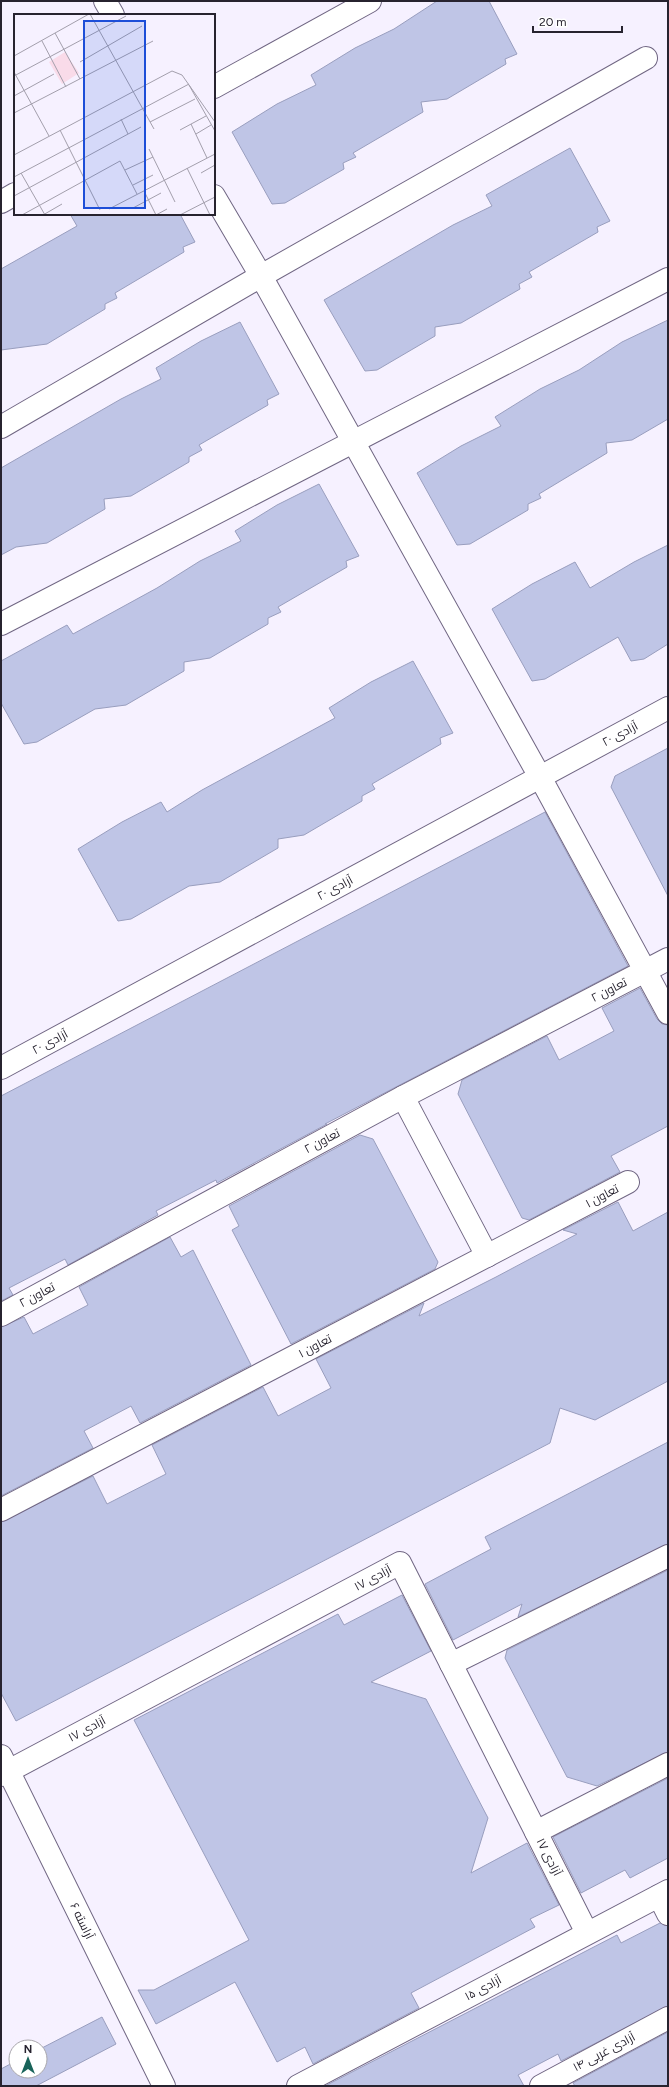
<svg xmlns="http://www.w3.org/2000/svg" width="669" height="2087" font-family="Figtree,Cairo,sans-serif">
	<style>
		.building { fill: #bfc5e6; stroke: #999ebe }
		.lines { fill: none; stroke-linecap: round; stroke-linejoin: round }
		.minor-casing { stroke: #706683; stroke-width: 24 }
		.tertiary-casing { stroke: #706683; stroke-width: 24 }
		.minor { stroke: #fff; stroke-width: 22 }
		.tertiary { stroke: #fff; stroke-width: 22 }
		.labels { text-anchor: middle; stroke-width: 4; stroke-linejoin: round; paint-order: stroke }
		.street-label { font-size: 12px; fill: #27232f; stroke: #fff }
		.inset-road { fill: none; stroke: #a39fac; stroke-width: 1 }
		.view { fill: #1d4ed8; fill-opacity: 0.15; stroke: #1d4ed8; stroke-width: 2 }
		.inset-edge { fill: none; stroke: #27232f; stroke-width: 2 }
	</style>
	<rect width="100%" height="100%" fill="#f6f1ff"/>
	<g class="building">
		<polygon points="437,1 489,1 517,54 505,59 506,64 447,99 421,102 423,112 353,153 356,157 343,163 344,169 285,203 272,204 232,132 277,104 316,85 311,75 355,48 394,29"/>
		<polygon points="570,148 610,221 597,227 598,232 529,272 532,277 519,284 520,289 461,323 435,327 435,336 377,370 365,371 324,300 453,225 492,206 486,195"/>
		<polygon points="70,214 180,214 195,242 183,247 184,252 115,293 117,298 105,304 105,309 47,344 1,350 1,269 77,226"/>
		<polygon points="668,320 668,419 632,440 606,443 607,453 539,494 541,498 528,504 528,510 470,544 457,545 417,473 461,446 501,426 495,417 540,389 579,370 622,342"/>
		<polygon points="240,322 279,394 267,400 268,405 199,445 202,450 189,457 189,462 131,496 104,499 105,509 47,543 16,547 1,555 1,468 121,399 161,379 156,368 201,341"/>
		<polygon points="319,484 359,556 346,561 347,567 278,607 281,612 268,618 268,624 210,658 184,662 184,671 126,705 95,709 37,742 24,744 1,703 1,661 67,625 73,634 157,588 200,561 241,541 235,531 277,505"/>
		<polygon points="668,545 668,644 644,659 631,661 618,637 545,679 532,681 492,609 532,584 575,562 590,588 634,562"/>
		<polygon points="413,661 453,733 440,738 441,744 372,784 375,789 362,796 362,801 304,835 278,839 278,848 220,882 189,886 131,919 118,921 78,849 122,822 161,802 167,812 202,790 335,718 329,708 371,682"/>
		<polygon points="668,748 668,896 611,787 615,776"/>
		<polygon points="545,812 628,966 325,1124 327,1124 217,1183 216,1180 156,1211 158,1215 68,1265 65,1259 9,1288 13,1295 1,1301 1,1096"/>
		<polygon points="640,988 657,1019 662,1024 668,1025 668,1126 611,1156 620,1172 529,1220 522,1218 458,1094 462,1080 547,1036 559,1060 614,1031 602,1008"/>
		<polygon points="360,1135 373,1139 438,1262 435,1269 291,1344 232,1230 239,1226 229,1206"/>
		<polygon points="618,1202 633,1231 668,1212 668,1381 595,1420 560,1408 550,1443 16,1721 1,1693 1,1522 93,1476 107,1504 166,1474 152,1445 263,1387 278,1416 331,1388 316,1359 424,1303 419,1316 496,1277 577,1234 563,1230"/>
		<polygon points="170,1237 181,1257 193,1250 251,1365 140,1423 131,1406 84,1431 93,1448 1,1496 1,1327 24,1317 33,1334 88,1305 79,1287"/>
		<polygon points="668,1442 668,1544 518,1617 522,1604 453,1640 425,1584 491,1549 485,1537"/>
		<polygon points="668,1570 668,1752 597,1786 567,1777 505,1658 507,1650"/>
		<polygon points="402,1595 431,1651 371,1682 426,1699 488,1818 471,1873 527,1843 559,1905 530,1919 535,1927 411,1993 419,2008 313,2064 305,2047 277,2062 235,1982 156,2024 138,1990 154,1990 249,1940 134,1720 338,1614 344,1625"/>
		<polygon points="668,1778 668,1858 630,1878 625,1870 581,1893 553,1837"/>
		<polygon points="660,1923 668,1926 668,2006 561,2061 558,2054 518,2075 524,2086 325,2086 617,1935 621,1943"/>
		<polygon points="102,2017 116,2044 36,2086 1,2086 1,2069 16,2061 16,2071 40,2071 40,2049"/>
		<polygon points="668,2032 668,2086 575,2086 573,2083"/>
	</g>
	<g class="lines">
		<defs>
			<g id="minor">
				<polyline points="105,1 113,15"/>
				<polyline points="214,87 370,1"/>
				<polyline points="214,196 261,276 540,777 668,1013"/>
				<polyline points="1,202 15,194"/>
				<polyline points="1,427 261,276 646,58"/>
				<polyline points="1,624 668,279"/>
				<polyline points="403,1097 487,1256"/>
				<polyline points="1,1315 403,1097 668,959"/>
				<polyline points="1,1510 628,1182"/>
				<polyline points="451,1664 668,1556"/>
				<polyline points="1,1756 164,2086"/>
				<polyline points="1,1775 400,1563 587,1933"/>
				<polyline points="536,1832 668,1764"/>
				<polyline points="659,1896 668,1914"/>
				<polyline points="298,2086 668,1891"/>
				<polyline points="541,2086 668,2018"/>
			</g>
			<polyline id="tertiary" points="1,1068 668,708"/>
		</defs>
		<use href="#minor" class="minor-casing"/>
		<use href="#tertiary" class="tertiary-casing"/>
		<use href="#minor" class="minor"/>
		<use href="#tertiary" class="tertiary"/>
	</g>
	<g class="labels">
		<g class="street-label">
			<text transform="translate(620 734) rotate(-28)" y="4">آزادی ۲۰</text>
			<text transform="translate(335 888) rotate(-28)" y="4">آزادی ۲۰</text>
			<text transform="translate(609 990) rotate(-27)" y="4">تعاون ۲</text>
			<text transform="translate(50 1042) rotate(-28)" y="4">آزادی ۲۰</text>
			<text transform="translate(322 1141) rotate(-28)" y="4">تعاون ۲</text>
			<text transform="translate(602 1196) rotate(-28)" y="4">تعاون ۱</text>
			<text transform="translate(37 1295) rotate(-28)" y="4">تعاون ۲</text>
			<text transform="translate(315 1346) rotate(-28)" y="4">تعاون ۱</text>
			<text transform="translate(373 1578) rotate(-28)" y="4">آزادی ۱۷</text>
			<text transform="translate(87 1729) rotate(-28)" y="4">آزادی ۱۷</text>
			<text transform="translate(549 1857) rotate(63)" y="4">آزادی ۱۷</text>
			<text transform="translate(82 1921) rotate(64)" y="4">آراسته ۶</text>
			<text transform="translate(483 1988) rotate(-28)" y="4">آزادی ۱۵</text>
			<text transform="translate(604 2052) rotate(-28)" y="4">آزادی غربی ۱۴</text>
		</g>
	</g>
	<g transform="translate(14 14)">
		<rect width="201" height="201" fill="#f6f1ff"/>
		<path d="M51,38L65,59L48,70L35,48Z" fill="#f9dbe9"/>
		<path class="inset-road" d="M76,0L140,115M41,19L66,65M28,27L52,73M0,42L75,0M66,48L128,12M0,58L35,122M0,62L112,2M175,71L201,117M0,82L40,60M0,99L139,27M107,105L114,120M136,108L181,85M177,110L193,144M46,116L86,196M166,116L192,102M182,120L197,111M135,135L161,188M0,141L158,57L168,61L201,108M173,154L196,201M111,156L139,143M7,159L31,201M187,159L201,151M0,163L175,70M119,171L139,161M130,177L142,201M0,182L127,113M119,194L147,179M95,195L201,140M8,201L106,147L123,180M29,201L48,190M142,201L153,195M166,201L201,183"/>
		<path class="view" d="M70,7H131V194H70Z"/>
		<rect width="201" height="201" class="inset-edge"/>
	</g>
	<rect width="669" height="2087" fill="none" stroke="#27232f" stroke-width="4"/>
	<g transform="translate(28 2059)"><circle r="19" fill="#ffffff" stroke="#a9a7ac"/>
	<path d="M0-3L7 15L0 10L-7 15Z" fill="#19645a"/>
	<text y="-6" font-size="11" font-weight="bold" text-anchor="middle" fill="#27232f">N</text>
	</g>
	<path d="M533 26v6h89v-6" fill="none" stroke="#27232f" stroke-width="2"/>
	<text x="539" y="26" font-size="12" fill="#27232f" stroke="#ffffff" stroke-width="3" paint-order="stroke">20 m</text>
</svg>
